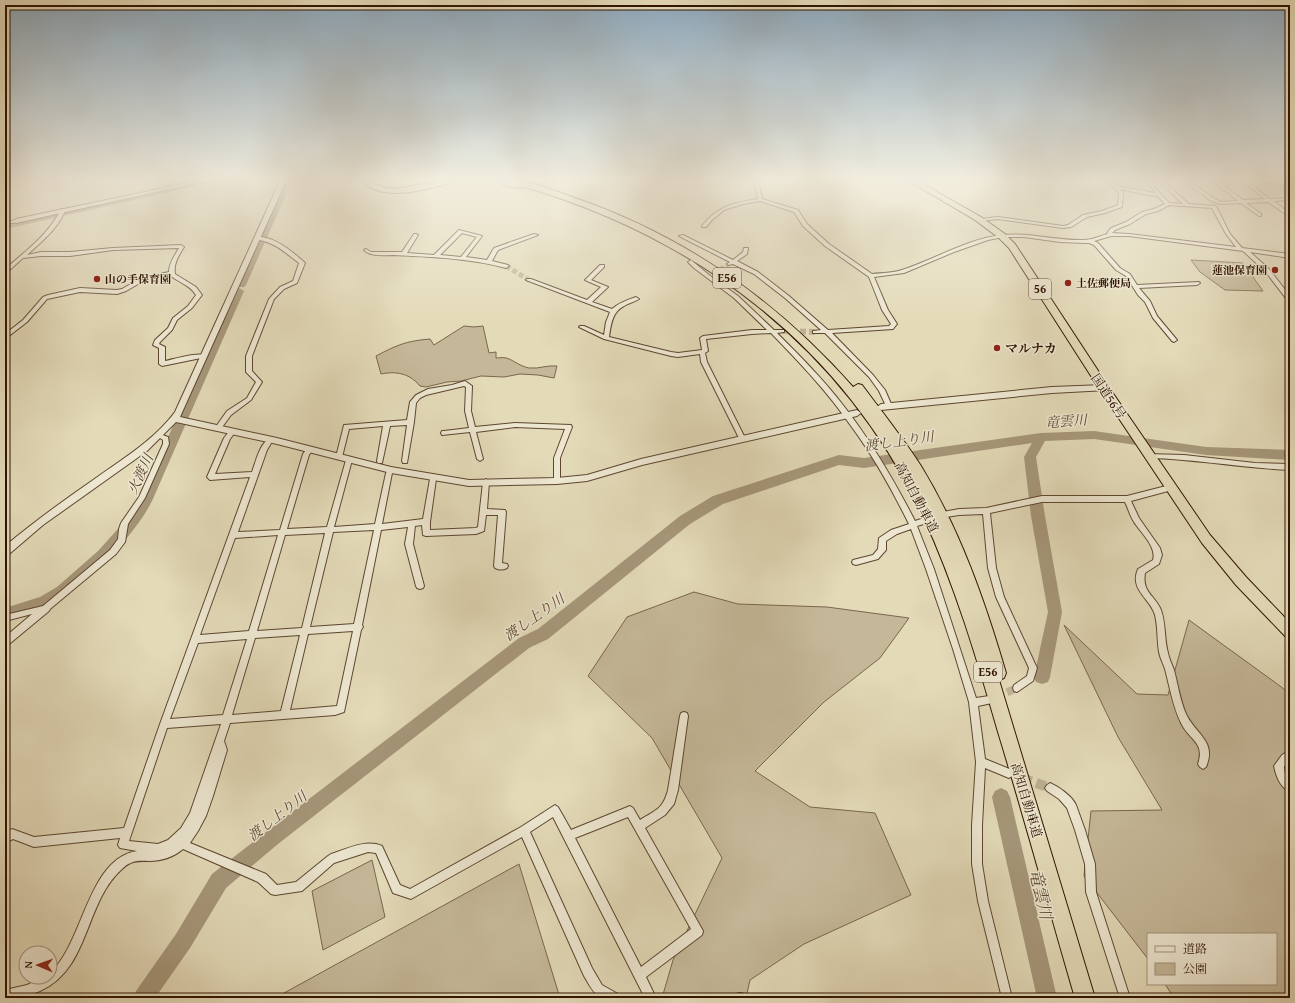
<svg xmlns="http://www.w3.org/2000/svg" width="1295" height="1003" font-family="'Gentium Book Plus','Noto Serif JP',serif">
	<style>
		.green { fill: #c5b899; stroke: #7a664e }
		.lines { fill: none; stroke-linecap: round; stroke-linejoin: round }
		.stream { stroke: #77634a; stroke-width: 1.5 }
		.river { fill: #a6977a; fill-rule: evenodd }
		.minor-tunnel-far3 { stroke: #bfb294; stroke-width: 5; stroke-dasharray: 5 2.5; stroke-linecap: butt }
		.minor-tunnel-far2 { stroke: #bfb294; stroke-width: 6; stroke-dasharray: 6 3; stroke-linecap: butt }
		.minor-tunnel-far1 { stroke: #bfb294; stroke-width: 8; stroke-dasharray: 8 4; stroke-linecap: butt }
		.minor-tunnel { stroke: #bfb294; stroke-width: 10; stroke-dasharray: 10 5; stroke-linecap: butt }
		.minor-casing { stroke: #5d4630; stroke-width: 2 }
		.tertiary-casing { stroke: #5d4630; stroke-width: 2 }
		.trunk-casing { stroke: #301402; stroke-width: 2 }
		.motorway-casing { stroke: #301402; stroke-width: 2 }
		.minor { fill: #ede7d1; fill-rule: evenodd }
		.tertiary { fill: #ede7d1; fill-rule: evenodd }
		.trunk { fill: #e3dab8; fill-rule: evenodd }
		.motorway { fill: #e3dab8; fill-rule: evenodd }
		.poi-dot { fill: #8f2418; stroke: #ede7d1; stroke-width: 1.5 }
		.labels { text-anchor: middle; stroke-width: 3; stroke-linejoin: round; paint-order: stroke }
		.far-poi-label { font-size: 11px; font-weight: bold; fill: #301402; stroke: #ede7d1; text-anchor: start }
		.shield { fill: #ede7d1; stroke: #695340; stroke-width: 1 }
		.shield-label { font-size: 12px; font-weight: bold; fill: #301402 }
		.poi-label { font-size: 13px; font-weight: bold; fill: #301402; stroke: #ede7d1; text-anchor: start }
		.street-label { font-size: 13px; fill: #301402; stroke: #ede7d1 }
		.water-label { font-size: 14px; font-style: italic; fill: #5f4832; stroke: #ede7d1 }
		.near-water-label { font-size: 17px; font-style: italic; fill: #5f4832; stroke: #ede7d1 }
	</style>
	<rect width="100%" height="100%" fill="#e3dab8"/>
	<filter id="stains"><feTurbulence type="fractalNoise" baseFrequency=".005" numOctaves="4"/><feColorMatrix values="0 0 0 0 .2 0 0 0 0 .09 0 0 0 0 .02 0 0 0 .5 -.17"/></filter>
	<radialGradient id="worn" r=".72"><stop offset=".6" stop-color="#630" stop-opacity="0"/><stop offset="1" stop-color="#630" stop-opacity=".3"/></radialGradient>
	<g class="green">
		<polygon points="1191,260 1243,263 1263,291 1225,290 1200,272"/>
		<path d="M464,326L474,327L483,326L489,353L496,352V358C499,358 503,357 506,358C512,359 519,366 529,368C540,369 546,365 557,366L554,378L538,375L520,374L504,377L481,376L461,381L447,382L426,387L420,386C409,373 396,371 381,374L376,356C397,345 406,341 430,339L434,345Z"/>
		<polygon points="694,592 738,604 827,607 909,618 880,658 824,702 755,771 810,807 875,813 911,895 804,944 750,980 746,998 662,998 673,960 722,858 652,738 588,676 627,617"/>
		<polygon points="1189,620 1280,686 1290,694 1290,998 1174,998 1165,984 1276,984 1276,934 1148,934 1148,959 1084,876 1091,811 1162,810 1118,737 1064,625 1137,694 1168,695"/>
		<polygon points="372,860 385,917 323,950 312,891"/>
		<polygon points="519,864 560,998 285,998 284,993"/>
	</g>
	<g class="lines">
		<polyline class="stream" points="1259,181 1272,185 1290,186"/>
		<g class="river">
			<polygon points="202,181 215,181 211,183 5,229 5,223"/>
			<polygon points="284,181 292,181 246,285 244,287 238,287 236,285"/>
			<path d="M239,288L244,291L152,501C134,537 86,585 51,606C38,613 20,617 5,620V608L40,597L57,587L98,551L126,520L140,499L234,291Z"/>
			<polygon points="1094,431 1206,447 1290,450 1290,460 1206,455 1094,439 1045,441 1036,457 1045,516 1062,612 1050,677 1048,682 1042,684 1036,682 1034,677 1048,612 1031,516 1024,457 1032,443 864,468 839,465 723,504 690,524 548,639 529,648 278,844 226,888 190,948 155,998 133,998 136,991 176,934 212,874 266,832 519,638 538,629 680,516 713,496 839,455 864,458 1041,433"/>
			<polygon points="1001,788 1007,791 1010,797 1057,998 1037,998 992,797 995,791"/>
		</g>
		<g class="minor-tunnel-far3">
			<polyline points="506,266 529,280"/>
			<polyline points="713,273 728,265"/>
		</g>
		<polyline class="minor-tunnel-far2" points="782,331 815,332"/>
		<polyline class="minor-tunnel-far1" points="996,697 1017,688"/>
		<polyline class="minor-tunnel" points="1022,778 1050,788"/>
		<defs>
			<g id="minor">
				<path d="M754,181H758L762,199L798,210L807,224L829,244L872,274C882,273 893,273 902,270C936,259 967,239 1002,235C1030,232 1057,241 1084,240C1092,240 1100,236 1108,234L1107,233L1111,228L1126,222L1142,212L1154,209L1165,204L1158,196L1148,195L1120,189L1123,192L1122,207L1105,213L1087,217L1071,227L1063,228L998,219L980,221L978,220L980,219L998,217L1063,226L1068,225L1083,215L1102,211L1118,205L1119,192L1106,181H1110L1116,186L1156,193L1145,181H1149L1169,203L1183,204L1159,181H1163L1189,204L1216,206L1230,234L1242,248L1290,254V258L1250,252L1269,269L1290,296V302L1288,301L1265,271L1243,251L1129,236H1111L1094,241L1098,243L1120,268L1130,274L1137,285L1199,282L1200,283L1197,285L1139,288L1150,301L1157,316L1177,340L1174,342L1172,341L1153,318L1145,302L1138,295L1126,276L1116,270L1094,245L1089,243H1086L1060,242L1024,237H1003L988,240L954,252L904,273L874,277L888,310L897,324L893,329L832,333L873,375L885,390L892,406L889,408H887L879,391L869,377L825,333H813V331L821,330L785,298L754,274L733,264L728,265L727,264L730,262L679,236L683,235L733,260L743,252L744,248H748V249L747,254L737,261L758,272L789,296L828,330L889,326L891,324L882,310L869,277L825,246L803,226L794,212L760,201L743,204L724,210L712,220L706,227H702V226C718,206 733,203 758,199ZM1169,205L1212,208L1226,234L1236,247L1129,234L1112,233L1115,230L1130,224L1146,214L1158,211Z"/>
				<polygon points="1185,181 1189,181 1215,199 1221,202 1238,201 1213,181 1217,181 1243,200 1265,199 1242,181 1246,181 1270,199 1290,198 1290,200 1274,201 1290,214 1290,217 1268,202 1246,203 1261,214 1261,216 1259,216 1241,203 1221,204 1211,201"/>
				<polygon points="1281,186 1290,186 1290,188 1288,188 1290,190 1290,193 1281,188"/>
				<path d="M61,209L65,210C59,228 41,242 27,255L41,252H70L113,248L181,245L184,247C179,255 173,264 175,274L196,287L202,295L192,308L177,320L172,330L160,342L159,344L165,347V361C174,359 200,351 207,356L206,357L162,366L159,364V348L153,345L155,340L168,328L173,318L188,306L196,295C189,284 179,283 170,275L145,280L126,291L117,294L80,292L47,299L27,322L5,339V334L23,320L43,297L48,295L80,288L117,290L122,289L141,278L169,272C169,263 175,255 179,248L113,250L70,256H41L23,258L5,274V269C25,252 50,233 61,209Z"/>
				<polygon points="16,220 18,221 18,222 5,224 5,222"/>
				<path d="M459,230L482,236L466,257L487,260L494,248L534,234L538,235L498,250L492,261L508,265L509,266L506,268C469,258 430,257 393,255C383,255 371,257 364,250L366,249L371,252H402L414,234H416L418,235L407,253L434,255ZM462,233L477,237L461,257L440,255Z"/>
				<path d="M255,237C273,235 293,252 305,263L297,283L284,289L274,299L252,356V371L262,382L251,400L231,415L220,430H218L215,428L227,411L247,398L256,382L246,372V356L269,299L280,287L293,281L299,263C283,251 276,243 255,239Z"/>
				<path d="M691,260L709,275L738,296L774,330H784V332L777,333C800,356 823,379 843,405C871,441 894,480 915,521L924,518L927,519L928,521L927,523L917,526L934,569L976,698L989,696L992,697L993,700L992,703L978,706L985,759L1012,770L1014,773L1012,776L1009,778L985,768L982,825V864L988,901L1012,998H1002L978,901L972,864V825L976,762L969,702L953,649L926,569L911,529L897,534L886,541V550L878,559L856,565L853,564L852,562L853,560L873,555L878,549L879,538L891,530L909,524C892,490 874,457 851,426C828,392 799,362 771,333L752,334L706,339L708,351L705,353L707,362L745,438L742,440L739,438L701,362L700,354L678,357L671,356L604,339L579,327L580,326H584L604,335L606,322L610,312L526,280L527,279H531L587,300L601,287L585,280L600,265H604V267L591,280L608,287L592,302L612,309C619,303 627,300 636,297L639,299C634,302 629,303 624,306C612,312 611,325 609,337L671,352L678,353L702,350L700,338L703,336L752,330H767L734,298L694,268L688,262Z"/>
				<polygon points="465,381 472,386 471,411 475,427 515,423 571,425 572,427 560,458 560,481 559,483 555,483 554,481 554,458 565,429 515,427 476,432 483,459 480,461 477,459 470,432 442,435 441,433 442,431 444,431 469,428 465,411 466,387 464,386 426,395 420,398 416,403 414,422 407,463 403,463 402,461 407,425 390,426 382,463 378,463 377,461 383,426 349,429 342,457 341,459 337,459 336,457 344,425 407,420 410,402 416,395 428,389 452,385"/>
				<path d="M231,429H235L236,431L230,439L215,474L252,472C256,461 260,443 270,438L273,440L267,450L238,532L280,530L303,454L308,447H310L313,449L309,455L287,529L327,527L346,460L349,458L352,460L334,527L375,524L386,473L389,468L391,467L394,470L392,473L382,524L423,519L430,479L433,476L436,479L430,522V530L476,528L478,527L483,482L486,479L489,482L487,509L505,510L506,512L502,563L507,564L508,566L507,568C503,570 499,570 495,568L494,566L498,515H486L484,531L476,534L426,536L423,535L422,525L415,526L413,544L424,586L423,588L420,589L417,588L416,586L405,544L408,527L381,530L362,625L363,627L361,630L344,712L335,715L230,723L224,741L227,750L213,796L206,816L198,831L190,843L266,874L277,885L296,882L328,856L331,854C347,849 366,839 382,846L400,885L410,889L521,827L555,805L558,807L571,830L630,806L633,808L640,820C656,810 663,809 668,790L680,716L681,713L684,712L687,713L688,716L678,790L674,804L665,815L645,828L703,931L702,935L646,977L656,998H645L553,817L530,832L592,968L602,985L618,994L619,998C595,998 596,996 584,976L522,837L411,899L393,893L376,853L368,852L334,863L302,891L275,895L271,894L258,882L183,849C174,857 161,861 149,861C143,861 136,860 131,863C127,864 124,867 121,870C84,904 90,969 40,991C28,996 18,998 5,998V990L27,985L44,977H50V973C84,943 87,859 137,851L120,848L118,845L120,838L34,847L13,839L5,843V833L12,829L34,837L124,828L160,724L250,477L210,480L207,477L224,438ZM374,530L354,624L310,627L333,532ZM325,533L302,628L257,631L285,535ZM278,535L249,631L200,635L235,538ZM353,631L337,706L290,710L308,634ZM300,635L281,711L232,715L255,638ZM247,639L223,715L170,719L198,643ZM221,724L190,813L181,828L168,840L158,844L129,841L167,728ZM628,817L691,929L641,967L575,838Z"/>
				<polygon points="158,434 160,434 168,437 169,444 145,498 128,524 125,542 116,554 50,609 49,611 8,645 5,646 5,637 32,614 5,621 5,615 43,606 110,550 118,539 119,529 121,523 139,497 163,444 163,440 157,436"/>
				<path d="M1147,454L1184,455L1255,463L1290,464V470C1243,468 1196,459 1149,458L1146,456Z"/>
				<path d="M1170,485L1173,488L1172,490L1131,501L1139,518L1160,548L1162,555L1159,564L1145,573C1142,593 1154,594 1161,610C1166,624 1164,639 1168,653C1169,659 1172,664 1174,670C1178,685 1180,700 1186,714C1196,735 1217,741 1206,767L1203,769L1200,767L1198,764C1205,743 1191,741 1182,725C1173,708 1170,688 1165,669C1163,663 1160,658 1159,652C1157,640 1158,627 1155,615C1150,598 1129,590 1138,569L1153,560C1157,547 1141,533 1134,522C1130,516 1128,508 1125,502H1042L990,513L996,568L1004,597L1037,668L1033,681L1017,692L1014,691L1013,688L1014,685L1027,676L1029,668L996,597L988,568L983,514L959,515L946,517L943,516L942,514L943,512L959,509L986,508L1042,496H1127Z"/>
				<path d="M1285,753L1290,754V764L1287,763L1284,767L1285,774L1290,780V792C1280,787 1276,776 1274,766L1282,755Z"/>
				<path d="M1050,783C1059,787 1072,796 1076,805L1085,830L1095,864L1096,892L1130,998H1120L1086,892L1085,864L1075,830L1067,808L1059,799L1047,791L1045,788L1047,785Z"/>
				<polygon points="740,993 745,994 746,998 735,998 736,994"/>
			</g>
			<g id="tertiary">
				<polygon points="197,181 206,181 16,223 13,221 16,219"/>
				<path d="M280,181H286L180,417L277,438L391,467L469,480L557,478L587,475L641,459L857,410L861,413L857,416L642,465L587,481L557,484L469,486L391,473L277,444L176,422L147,451L43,525L8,555L5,556V546C34,522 64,500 96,478C124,458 154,440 175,412Z"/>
				<polygon points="1104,385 1107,386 1108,388 1107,390 1052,393 881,410 877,407 881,404 1052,387"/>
			</g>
			<polygon id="trunk" points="909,181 918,181 981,217 1005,234 1015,244 1108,386 1210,535 1246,577 1290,623 1290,638 1285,636 1236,585 1202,543 1100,390 1009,248 999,238 975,220"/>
			<g id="motorway">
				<path d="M363,181H371C394,200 427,177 452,181L451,183C427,189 381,203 363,181Z"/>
				<path d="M496,181C521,177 548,188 572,197C684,235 775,299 853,387L858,384L862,385C882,412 903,438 921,466C960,530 985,601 1006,673L1004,678L999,680L1095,998H1075C1049,909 1025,820 998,732C977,659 955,585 923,516C844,348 700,239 525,187C519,190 501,185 496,181Z"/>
			</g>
		</defs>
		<use href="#minor" class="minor-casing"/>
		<use href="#tertiary" class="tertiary-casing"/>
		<use href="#trunk" class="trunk-casing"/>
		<use href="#motorway" class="motorway-casing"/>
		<use href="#minor" class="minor"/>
		<use href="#tertiary" class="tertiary"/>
		<use href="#trunk" class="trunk"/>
		<use href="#motorway" class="motorway"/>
	</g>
	<linearGradient id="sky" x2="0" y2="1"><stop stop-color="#8da8bc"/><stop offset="0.56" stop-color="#f2eedf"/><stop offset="1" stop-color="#f2eedf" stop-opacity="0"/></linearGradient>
	<rect width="1295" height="321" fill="url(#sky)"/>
	<g class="poi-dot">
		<circle cx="1275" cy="270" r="4"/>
		<circle cx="97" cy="279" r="4"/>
		<circle cx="1068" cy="283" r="4"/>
		<circle cx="997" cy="348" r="4"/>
	</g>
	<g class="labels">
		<g class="far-poi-label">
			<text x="1267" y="274" text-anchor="end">蓮池保育園</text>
			<text x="105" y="283">山の手保育園</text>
			<text x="1076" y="287">土佐郵便局</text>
		</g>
		<g class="shield">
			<rect x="713" y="268" width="28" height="20" rx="3"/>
			<rect x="1029" y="279" width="22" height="20" rx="3"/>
			<rect x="974" y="662" width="28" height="20" rx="3"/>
		</g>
		<g class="shield-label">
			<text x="727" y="282">E56</text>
			<text x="1040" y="293">56</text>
			<text x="988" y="676">E56</text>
		</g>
		<g class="poi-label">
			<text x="1005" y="353">マルナカ</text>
		</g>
		<g class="street-label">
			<text transform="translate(1109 396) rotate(56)" y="5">国道56号</text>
			<text transform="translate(917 497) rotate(62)" y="5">高知自動車道</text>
			<text transform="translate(1027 800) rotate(73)" y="5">高知自動車道</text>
		</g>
		<g class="water-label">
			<text transform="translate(1066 421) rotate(-4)" y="5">竜雲川</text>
			<text transform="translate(899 441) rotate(-8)" y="5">渡し上り川</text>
			<text transform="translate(140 474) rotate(-65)" y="5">火渡川</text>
			<text transform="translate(534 617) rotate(-35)" y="5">渡し上り川</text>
			<text transform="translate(277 816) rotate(-38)" y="5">渡し上り川</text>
		</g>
		<g class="near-water-label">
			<text transform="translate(1041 894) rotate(77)" y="6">竜雲川</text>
		</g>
	</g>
	<rect width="1295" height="1003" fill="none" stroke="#e3dab8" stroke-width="20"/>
	<rect x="6" y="6" width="1283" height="991" fill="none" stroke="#301402" stroke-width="2"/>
	<rect x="10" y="10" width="1275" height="983" fill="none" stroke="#301402"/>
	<rect x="1147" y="933" width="130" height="52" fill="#ede7d1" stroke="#a1937e"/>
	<rect x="1155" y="946" width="20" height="6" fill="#ede7d1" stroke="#a1937e"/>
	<text x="1183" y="953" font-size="12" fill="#301402">道路</text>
	<rect x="1155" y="963" width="20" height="12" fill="#c5b899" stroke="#a1937e"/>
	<text x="1183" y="973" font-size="12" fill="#301402">公園</text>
	<g transform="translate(38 965) rotate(272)"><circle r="19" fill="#ede7d1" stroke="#a1937e"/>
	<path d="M0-3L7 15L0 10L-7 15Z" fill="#8f2418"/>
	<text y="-6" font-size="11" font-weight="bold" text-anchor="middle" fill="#301402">N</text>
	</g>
	<rect width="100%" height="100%" filter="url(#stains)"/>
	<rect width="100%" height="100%" fill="url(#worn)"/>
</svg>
